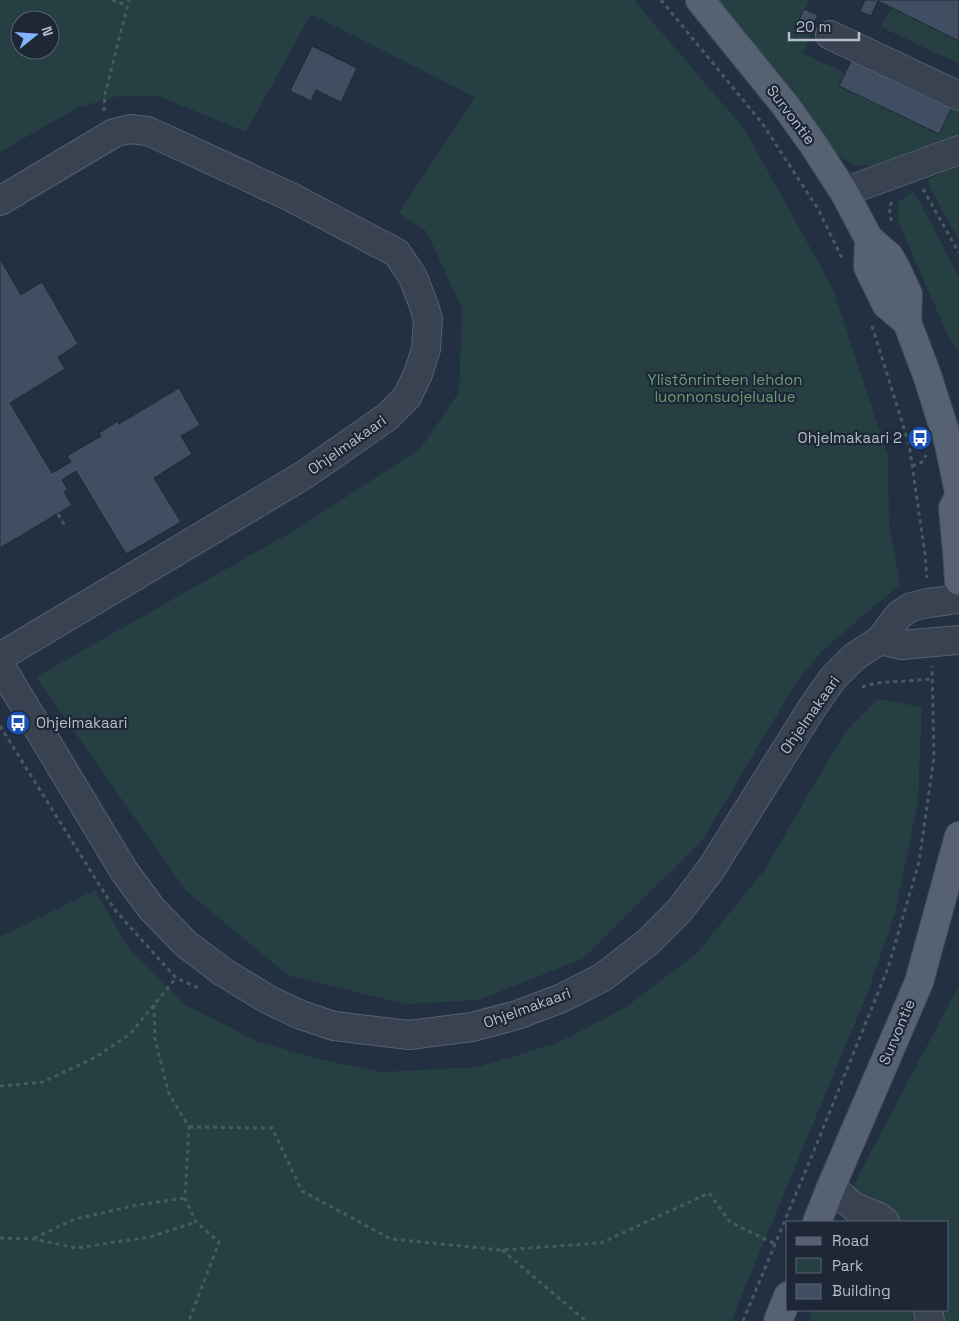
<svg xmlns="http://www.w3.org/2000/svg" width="959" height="1321" font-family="'Space Grotesk',sans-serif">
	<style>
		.green { fill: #253f42; fill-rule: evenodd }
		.building { fill: #3f4e61; stroke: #1f2938 }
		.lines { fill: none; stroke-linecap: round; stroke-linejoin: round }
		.minor-casing { stroke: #56606e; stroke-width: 30 }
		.major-casing { stroke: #414b5a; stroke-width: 30 }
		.path { stroke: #445c5f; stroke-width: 3; stroke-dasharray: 4 4; stroke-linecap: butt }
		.minor { stroke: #384251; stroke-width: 28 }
		.major { stroke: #566171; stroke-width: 28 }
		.labels { text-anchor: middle; stroke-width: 4.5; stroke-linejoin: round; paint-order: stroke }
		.street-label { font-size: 15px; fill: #b4bdcb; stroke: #1d2736 }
		.park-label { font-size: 15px; fill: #6a9e76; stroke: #1d2736 }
		.poi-label { font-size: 15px; fill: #b4bdcb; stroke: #1d2736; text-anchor: end }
	</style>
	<rect width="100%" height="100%" fill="#233041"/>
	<g class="green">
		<path d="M0,0H634L745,130L833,289L888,456L889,525L900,584L820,653L796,683L701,842L584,958L479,1000L405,1004L289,976L186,891L36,677L300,527L421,448L459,392L462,308L426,231L399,213L475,97L311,14L246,132L158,96H118L77,108L0,152ZM20,20H50V50H20Z"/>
		<path d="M712,0H810L795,28L808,34L811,30L813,31L802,53L845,73L839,86L939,133L952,107L959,111V142C931,152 886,170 856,165C849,163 842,157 836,154Z"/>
		<polygon points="891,8 959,41 959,64 881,27"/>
		<polygon points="959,165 959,240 930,188 928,179"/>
		<polygon points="914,191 959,278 959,354 945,329 897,219 899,201"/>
		<polygon points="878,699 922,707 918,801 895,914 867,994 731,1321 0,1321 0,937 95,890 130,950 186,1005 256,1041 318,1059 382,1072 478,1067 557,1043 623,1009 696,954 763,872 845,732"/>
		<polygon points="959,985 959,1321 939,1321 937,1310 948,1310 948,1222 894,1222 851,1190"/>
		<polygon points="812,1310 919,1310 921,1321 809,1321"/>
	</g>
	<g class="building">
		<polygon points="865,0 959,0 959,41 878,1 871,16 860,11"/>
		<polygon points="804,9 818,15 808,34 795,28"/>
		<polygon points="312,46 357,68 341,102 316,90 311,101 290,91"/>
		<polygon points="852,59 952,107 939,134 839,86"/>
		<polygon points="0,259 21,295 42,282 78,344 58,357 65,369 10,403 52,473 71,462 67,456 101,436 99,433 118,421 119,424 179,388 200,425 181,436 192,454 154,478 181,522 126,554 76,471 62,480 68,490 64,492 72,505 0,548"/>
	</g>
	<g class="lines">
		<defs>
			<g id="minor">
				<polyline points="830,35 959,96"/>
				<polyline points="844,192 959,150"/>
				<polyline points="0,201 114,133 130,129 148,131 291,197 397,253 413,277 424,306 428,319 426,349 418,374 407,397 387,417 304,475 0,657"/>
				<polyline points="880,640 902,645 959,640"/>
				<polyline points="0,665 124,871 152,909 186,944 223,972 269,1000 301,1015 334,1026 409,1035 472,1027 517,1015 562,998 603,977 648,942 680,910 711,869 812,708 833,678 854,657 880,640 899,615 911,607 928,603 959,599"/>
				<polyline points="831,1187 854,1207 879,1217 885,1222"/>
				<polyline points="928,1310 930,1321"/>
			</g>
			<g id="major">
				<polyline points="700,0 785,105 813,144 844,192 869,239 889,256 896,268 908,294 907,322 927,375 949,444 959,493"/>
				<polyline points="869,239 868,267 886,304 907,322"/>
				<polyline points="959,497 953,508 957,551 959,581"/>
				<polyline points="817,1222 831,1187 919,982 959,836"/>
				<polyline points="778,1321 788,1296"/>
			</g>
		</defs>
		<use href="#minor" class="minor-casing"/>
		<use href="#major" class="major-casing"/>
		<g class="path">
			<polyline points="112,0 126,5"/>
			<polyline points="661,0 762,123 818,209 842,258"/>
			<polyline points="104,111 105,94 129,0"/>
			<polyline points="923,189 959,253"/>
			<polyline points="892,202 889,207 892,225"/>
			<polyline points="872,326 909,444 925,554 927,578"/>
			<polyline points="912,466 922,462 926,455"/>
			<polyline points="58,514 65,526"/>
			<polyline points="862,687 876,683 933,679"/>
			<polyline points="0,726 115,910 176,978 201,989"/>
			<polyline points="154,1005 155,1040 169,1094 189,1127 185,1198 196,1222 219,1242 190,1318 191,1321"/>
			<polyline points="0,1086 43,1082 96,1057 130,1034 176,978"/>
			<polyline points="189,1127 272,1128 302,1191 391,1239 501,1250 601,1243 709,1193 730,1222 775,1244"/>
			<polyline points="0,1238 34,1239 76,1248 150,1237 196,1222"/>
			<polyline points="34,1238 75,1219 137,1205 185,1198"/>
			<polyline points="502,1250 586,1321"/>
			<polyline points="743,1321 813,1153 888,968 919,862 934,757 932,666"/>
		</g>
		<use href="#minor" class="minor"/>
		<use href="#major" class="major"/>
	</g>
	<defs>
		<symbol id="bus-disc" viewBox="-11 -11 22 22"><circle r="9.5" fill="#1a4fb4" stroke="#1d2736"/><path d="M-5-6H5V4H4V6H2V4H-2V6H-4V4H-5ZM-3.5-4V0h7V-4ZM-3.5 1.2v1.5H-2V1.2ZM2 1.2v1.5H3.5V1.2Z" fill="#fff"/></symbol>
	</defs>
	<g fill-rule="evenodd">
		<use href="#bus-disc" x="906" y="424" width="28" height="28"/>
		<use href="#bus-disc" x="4" y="709" width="28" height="28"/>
	</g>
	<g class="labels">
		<g class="street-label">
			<text transform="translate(791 115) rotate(53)" y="5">Survontie</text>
			<text transform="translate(347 445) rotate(-35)" y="5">Ohjelmakaari</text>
			<text transform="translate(810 715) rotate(-55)" y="5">Ohjelmakaari</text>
			<text transform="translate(527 1008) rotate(-20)" y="5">Ohjelmakaari</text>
			<text transform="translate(897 1032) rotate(-67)" y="5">Survontie</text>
		</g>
		<g class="park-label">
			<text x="725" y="385">Ylistönrinteen lehdon<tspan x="725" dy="17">luonnonsuojelualue</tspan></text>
		</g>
		<g class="poi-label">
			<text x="902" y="443">Ohjelmakaari 2</text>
			<text x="36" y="728" text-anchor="start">Ohjelmakaari</text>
		</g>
	</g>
	<rect x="786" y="1221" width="162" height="90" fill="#1d2736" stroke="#596372"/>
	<rect x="796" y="1237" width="25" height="8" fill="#566171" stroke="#596372"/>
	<text x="832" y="1246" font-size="15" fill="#b4bdcb">Road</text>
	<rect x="796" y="1258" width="25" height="15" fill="#253f42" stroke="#596372"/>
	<text x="832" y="1271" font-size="15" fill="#b4bdcb">Park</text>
	<rect x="796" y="1284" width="25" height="15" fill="#3f4e61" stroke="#596372"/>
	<text x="832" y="1296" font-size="15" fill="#b4bdcb">Building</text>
	<g transform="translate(35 35) rotate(73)"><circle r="24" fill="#1d2736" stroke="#596372"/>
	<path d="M0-4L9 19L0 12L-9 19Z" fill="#86b3ff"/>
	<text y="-8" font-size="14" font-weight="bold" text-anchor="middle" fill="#b4bdcb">N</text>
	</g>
	<path d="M789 32v8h70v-8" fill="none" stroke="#b4bdcb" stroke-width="2.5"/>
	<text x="796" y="32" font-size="15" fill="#b4bdcb" stroke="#1d2736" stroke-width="4" paint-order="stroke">20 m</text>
</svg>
